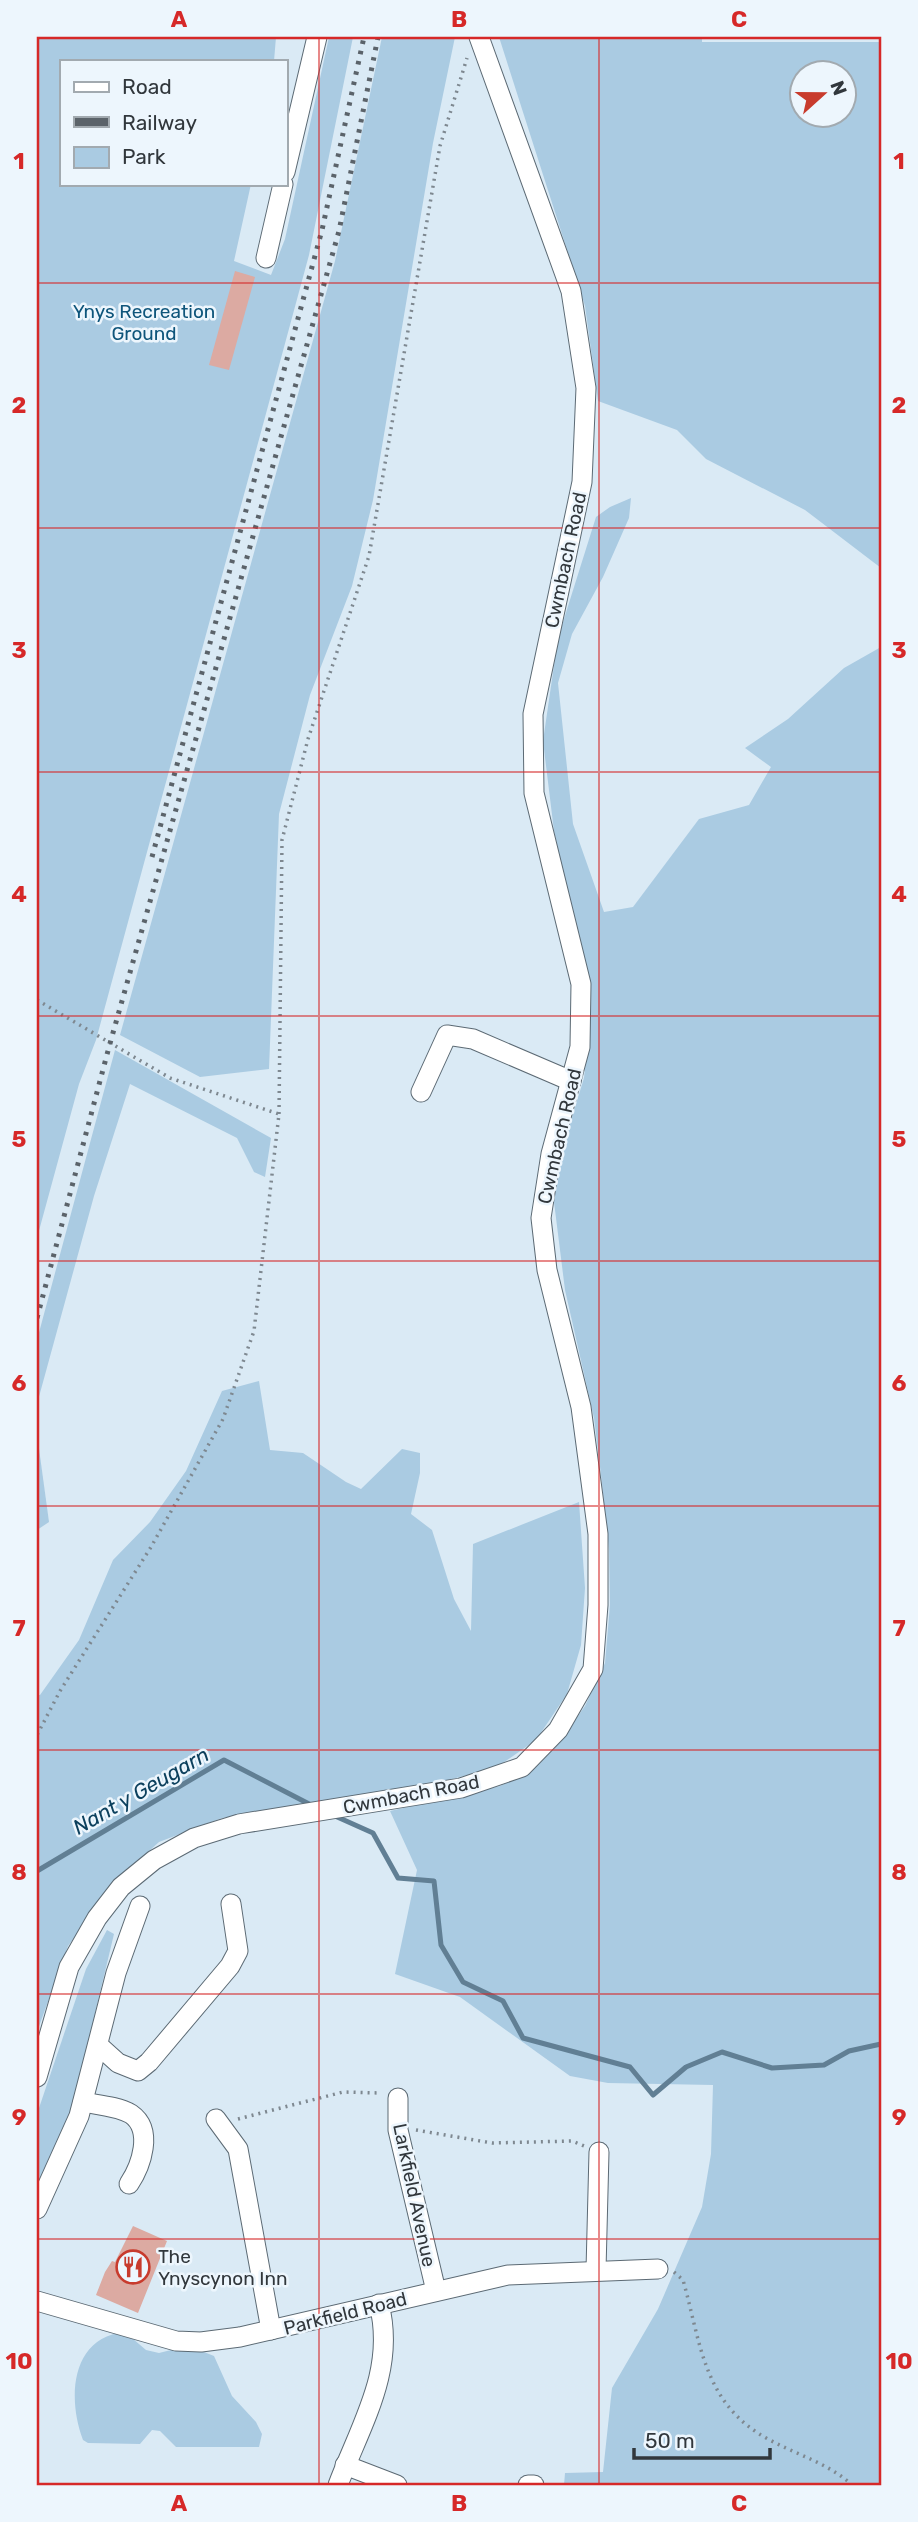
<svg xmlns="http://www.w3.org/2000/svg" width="918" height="2522" font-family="Rubik,sans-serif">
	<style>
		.green { fill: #aacbe2; fill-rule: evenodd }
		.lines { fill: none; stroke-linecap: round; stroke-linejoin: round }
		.stream { stroke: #617f94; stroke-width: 5 }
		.building { fill: #dcaaa2 }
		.minor-casing { stroke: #5c6a74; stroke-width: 21 }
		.path { stroke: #7e8890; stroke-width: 3.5; stroke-dasharray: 2 5; stroke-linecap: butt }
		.minor { stroke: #fff; stroke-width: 19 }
		.rail { stroke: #5b636a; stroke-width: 5; stroke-dasharray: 3.5 7; stroke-linecap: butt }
		.grid { fill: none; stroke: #d62828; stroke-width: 2; stroke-opacity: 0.55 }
		.labels { text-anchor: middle; stroke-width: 5; stroke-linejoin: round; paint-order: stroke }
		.park-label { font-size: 19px; fill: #0e557b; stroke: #edf6fd }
		.street-label { font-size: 19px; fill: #31373c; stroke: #edf6fd }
		.poi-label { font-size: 19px; fill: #31373c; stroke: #edf6fd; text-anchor: start }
		.water-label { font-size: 21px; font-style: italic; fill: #0c405d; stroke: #edf6fd }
		.neatline { fill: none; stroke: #d62828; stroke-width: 2.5 }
		.grid-label { font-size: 23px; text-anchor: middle; font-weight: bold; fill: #d62828 }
	</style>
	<rect width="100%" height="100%" fill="#daeaf5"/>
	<g class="green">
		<polygon points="37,37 276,37 274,61 61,61 61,184 251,184 234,261 271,275 285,239 329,37 353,37 309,255 96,1040 79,1084 37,1238"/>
		<polygon points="382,37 455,37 433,143 373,500 352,586 310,695 279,814 269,1069 200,1077 120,1035 335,261"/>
		<path d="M499,37H702V42H881V568L805,510L706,459L677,430L598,401L585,306ZM802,74H844V116H802Z"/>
		<polygon points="631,498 629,518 603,577 572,634 558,683 573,824 604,912 633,907 699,819 749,805 771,767 745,748 788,719 844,668 881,647 881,2485 564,2485 565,2473 603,2472 612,2388 658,2309 702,2207 711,2154 713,2085 608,2083 570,2076 460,1997 395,1974 417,1870 390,1811 500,1786 532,1771 556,1747 585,1706 605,1663 610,1605 609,1549 601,1475 594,1418 565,1290 554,1202 559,1159 584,1078 588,1042 577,933 554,831 543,741 558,638 596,517 610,507"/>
		<polygon points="115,1050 271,1138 265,1177 254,1172 237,1138 130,1084 94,1196 37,1404 37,1340"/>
		<polygon points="259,1381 270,1450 303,1453 346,1482 361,1489 402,1449 420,1453 420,1473 411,1514 432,1530 454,1599 471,1631 473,1544 579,1502 585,1588 581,1645 567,1694 536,1740 497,1767 430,1785 222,1818 159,1842 115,1882 68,1946 37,2032 37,1695 40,1695 79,1640 113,1560 150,1522 186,1471 222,1391"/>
		<polygon points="37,1434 49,1522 37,1530"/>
		<polygon points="107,1930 114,1934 72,2110 37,2196 37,2114 86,1969"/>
		<path d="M125,2332L146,2350L159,2353L179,2348L199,2350L214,2356L232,2396L256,2422L262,2434L259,2447H176L160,2431L152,2430L140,2444L88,2443L83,2440C67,2398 71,2337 125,2332Z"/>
	</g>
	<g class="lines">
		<g class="stream">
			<polyline points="335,1816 373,1833 398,1878 434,1881 441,1945 463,1982 503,2001 523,2038 630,2067 653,2095 686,2067 722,2052 772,2068 824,2065 849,2051 881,2044"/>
			<polyline points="37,1871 224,1760 313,1806"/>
		</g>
	</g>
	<g class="building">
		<polygon points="235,271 255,277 229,370 209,365"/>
		<polygon points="133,2226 167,2241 138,2313 96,2295 105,2272 112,2261 115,2262"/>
	</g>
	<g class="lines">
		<defs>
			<g id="minor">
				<polyline points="285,172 317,37"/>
				<polyline points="266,258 283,184"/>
				<polyline points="421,1092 447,1035 473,1039 571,1081"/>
				<polyline points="98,2045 118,2063 138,2071 149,2062 230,1966 238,1951 231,1904"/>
				<polyline points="37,2077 69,1967 97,1918 121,1887 154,1860 194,1838 239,1824 461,1788 522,1767 558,1730 593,1669 598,1605 598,1534 581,1407 547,1270 541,1218 551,1154 580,1047 581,984 534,793 533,714 582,482 586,388 571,291 479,37"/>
				<polyline points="398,2098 398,2130 436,2291"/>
				<path d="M83,2102C98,2105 117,2106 131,2114C154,2130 141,2166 129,2184"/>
				<polyline points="216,2119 238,2149 271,2330"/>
				<polyline points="37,2209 79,2116 116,1973 140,1906"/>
				<polyline points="596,2270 599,2152"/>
				<polyline points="37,2301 176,2341 201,2342 240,2337 508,2275 658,2269"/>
				<polyline points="345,2465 397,2485"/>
				<path d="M338,2485C361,2424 396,2370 379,2304"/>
				<polyline points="528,2485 534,2485"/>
			</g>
		</defs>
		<use href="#minor" class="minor-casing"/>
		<g class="path">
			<polyline points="37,1000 170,1078 279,1114 254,1331 223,1419 151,1547 60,1691 37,1735"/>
			<polyline points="279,1114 282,840 308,739 369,556 440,146 467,58"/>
			<polyline points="238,2119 343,2092 381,2093"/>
			<polyline points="416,2130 492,2143 572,2141 584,2146"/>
			<path d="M674,2272L683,2280C701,2343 703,2404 768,2439C797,2455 828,2463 852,2485"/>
		</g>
		<use href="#minor" class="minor"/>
		<g class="rail">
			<polyline points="152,857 322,230 364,37"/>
			<polyline points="37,1318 109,1047 339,231 378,37"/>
		</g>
	</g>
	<path class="grid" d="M319,37V2485M599,37V2485M37,283H881M37,528H881M37,772H881M37,1016H881M37,1261H881M37,1506H881M37,1750H881M37,1994H881M37,2239H881"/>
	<defs>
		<symbol id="restaurant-ring" viewBox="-11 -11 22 22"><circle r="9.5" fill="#edf6fd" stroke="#c83b2d" stroke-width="1.5"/><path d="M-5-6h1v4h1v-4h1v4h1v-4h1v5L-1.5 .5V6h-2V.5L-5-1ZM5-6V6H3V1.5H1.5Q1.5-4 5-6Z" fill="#c83b2d"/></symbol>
	</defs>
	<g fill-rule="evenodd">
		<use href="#restaurant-ring" x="114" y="2248" width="38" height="38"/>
	</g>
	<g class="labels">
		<g class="park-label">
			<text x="144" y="318">Ynys Recreation<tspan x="144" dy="22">Ground</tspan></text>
		</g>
		<g class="street-label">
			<text transform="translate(565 560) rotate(-78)" y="7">Cwmbach Road</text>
			<text transform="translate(559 1136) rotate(-77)" y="7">Cwmbach Road</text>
			<text transform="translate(411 1794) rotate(-11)" y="7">Cwmbach Road</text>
			<text transform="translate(415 2195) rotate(78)" y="7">Larkfield Avenue</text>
			<text transform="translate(345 2313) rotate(-14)" y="7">Parkfield Road</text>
		</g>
		<g class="poi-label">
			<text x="158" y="2263">The<tspan x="158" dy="22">Ynyscynon Inn</tspan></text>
		</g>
		<g class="water-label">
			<text transform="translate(141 1791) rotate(-30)" y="7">Nant y Geugarn</text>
		</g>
	</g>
	<rect width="918" height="2522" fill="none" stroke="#edf6fd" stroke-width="77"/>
	<rect x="60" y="60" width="228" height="126" fill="#edf6fd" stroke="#a2aab0" stroke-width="2"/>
	<rect x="74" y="82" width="35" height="10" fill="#ffffff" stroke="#a2aab0" stroke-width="2"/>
	<text x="122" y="94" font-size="21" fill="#31373c">Road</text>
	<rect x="74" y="117" width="35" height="10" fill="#5b636a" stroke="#a2aab0" stroke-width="2"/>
	<text x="122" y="130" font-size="21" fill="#31373c">Railway</text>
	<rect x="74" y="147" width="35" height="21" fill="#aacbe2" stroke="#a2aab0" stroke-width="2"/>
	<text x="122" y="164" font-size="21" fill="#31373c">Park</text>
	<g transform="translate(823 94) rotate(69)"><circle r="33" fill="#edf6fd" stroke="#a2aab0" stroke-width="2"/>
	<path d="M0-5L12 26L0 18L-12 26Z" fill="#c83b2d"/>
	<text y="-10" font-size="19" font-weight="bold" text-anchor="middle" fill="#31373c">N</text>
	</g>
	<path d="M634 2448v10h136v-10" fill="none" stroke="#31373c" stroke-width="3.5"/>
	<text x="645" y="2448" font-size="21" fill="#31373c" stroke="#edf6fd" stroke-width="5" paint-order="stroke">50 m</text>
	<rect x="38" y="38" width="842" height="2446" class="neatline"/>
	<g class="grid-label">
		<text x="179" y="27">A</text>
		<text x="459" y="27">B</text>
		<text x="739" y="27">C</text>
		<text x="19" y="169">1</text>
		<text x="899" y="169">1</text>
		<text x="19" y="413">2</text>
		<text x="899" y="413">2</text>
		<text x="19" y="658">3</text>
		<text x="899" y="658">3</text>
		<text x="19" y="902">4</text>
		<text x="899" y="902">4</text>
		<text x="19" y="1147">5</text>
		<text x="899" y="1147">5</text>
		<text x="19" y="1391">6</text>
		<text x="899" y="1391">6</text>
		<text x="19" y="1636">7</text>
		<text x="899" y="1636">7</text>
		<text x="19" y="1880">8</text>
		<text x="899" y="1880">8</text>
		<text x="19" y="2125">9</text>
		<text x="899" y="2125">9</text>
		<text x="19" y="2369">10</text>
		<text x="899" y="2369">10</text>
		<text x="179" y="2511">A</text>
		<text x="459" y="2511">B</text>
		<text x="739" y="2511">C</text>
	</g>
</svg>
